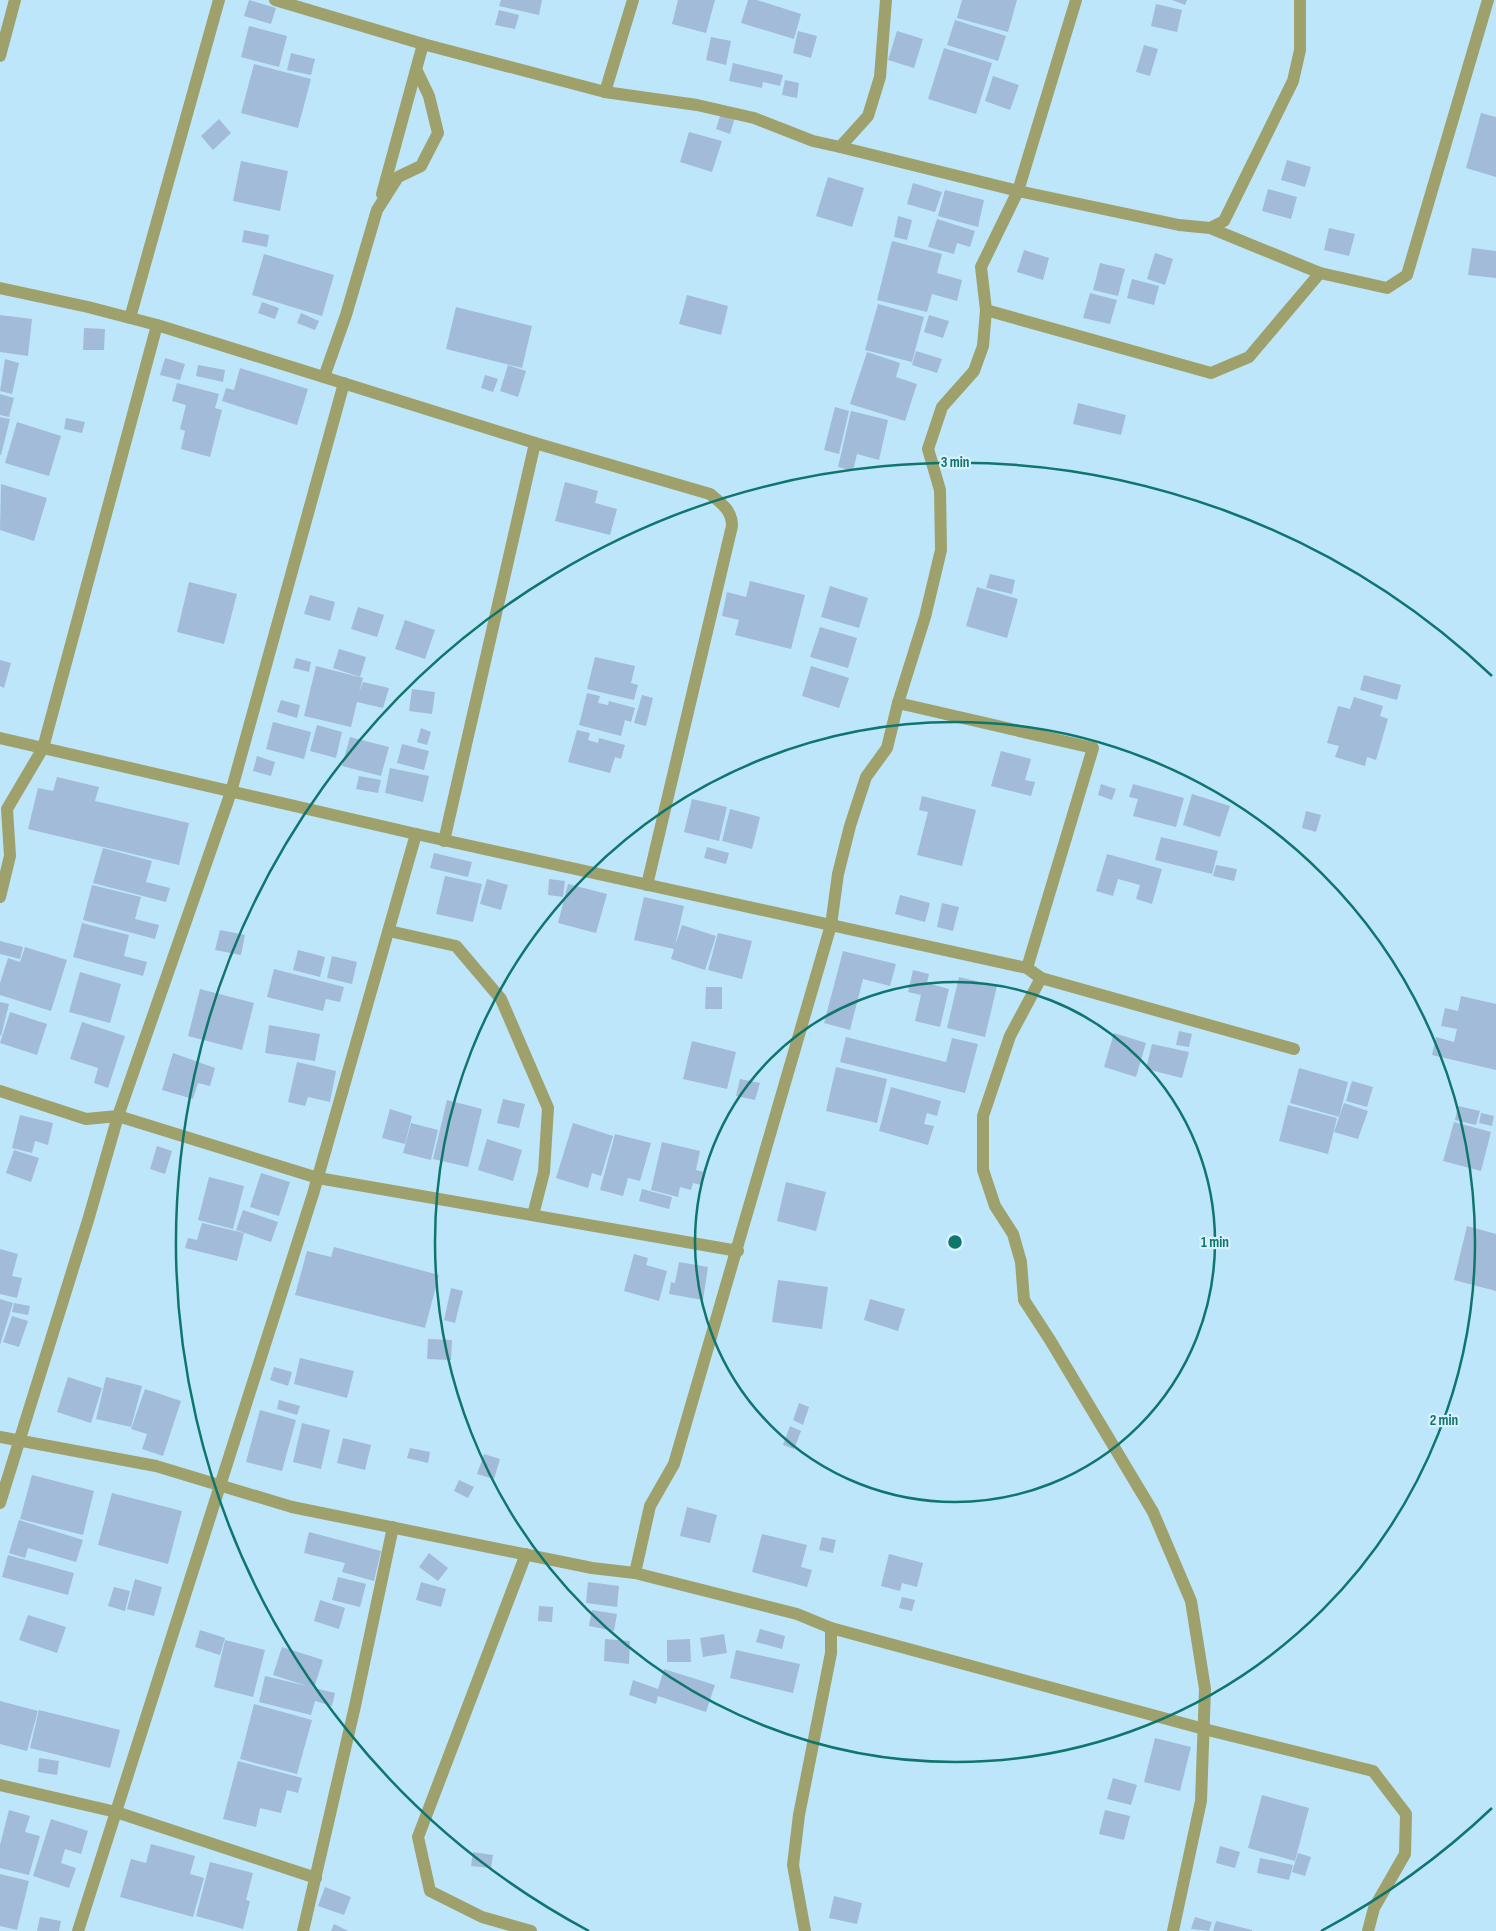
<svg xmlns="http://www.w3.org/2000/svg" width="1496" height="1931" font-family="'Sofia Sans Condensed',sans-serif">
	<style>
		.building { fill: #a1bbd9 }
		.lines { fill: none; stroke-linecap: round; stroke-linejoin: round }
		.minor { stroke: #9ea16c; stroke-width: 12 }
		.ring { fill: none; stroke: #0f766e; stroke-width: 2.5 }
		.centre { fill: #0f766e; stroke: #d9f0fd; stroke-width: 2.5 }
		.ring-label { font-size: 15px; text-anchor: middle; font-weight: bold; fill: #0f766e; stroke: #d9f0fd; stroke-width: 4.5; stroke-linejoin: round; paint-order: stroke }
	</style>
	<rect width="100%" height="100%" fill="#bee6fb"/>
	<g class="building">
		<polygon points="249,0 276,8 271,24 244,16"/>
		<polygon points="501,0 542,0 539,15 499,6"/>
		<polygon points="678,0 715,0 706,33 672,24"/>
		<polygon points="748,0 757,0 801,14 794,39 741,23"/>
		<polygon points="962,0 1017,0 1008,32 957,18"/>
		<polygon points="1172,0 1187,0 1185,5"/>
		<polygon points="1156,4 1182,10 1177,32 1151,26"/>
		<polygon points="499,10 519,15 515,29 495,25"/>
		<polygon points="955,20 1006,36 998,61 947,45"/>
		<polygon points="249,26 287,36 279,67 241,57"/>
		<polygon points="798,31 817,36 811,58 793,53"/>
		<polygon points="897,31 923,39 914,68 888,60"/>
		<polygon points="711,37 731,41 726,65 706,60"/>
		<polygon points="1144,45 1158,49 1150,76 1136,72"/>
		<polygon points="944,48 992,63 976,114 928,99"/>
		<polygon points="291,53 315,59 311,75 287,70"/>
		<polygon points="733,63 783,75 780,86 763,82 762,88 729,81"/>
		<polygon points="254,64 311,79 298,128 241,113"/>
		<polygon points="993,76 1019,85 1010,110 985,101"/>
		<polygon points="785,80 799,83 797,98 782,95"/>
		<polygon points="721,113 735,117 730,134 716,129"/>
		<polygon points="1481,113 1496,117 1496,177 1466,168"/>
		<polygon points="219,119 231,133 213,150 201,136"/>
		<polygon points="689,132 722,141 712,172 680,162"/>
		<polygon points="1287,160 1311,167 1305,187 1281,180"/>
		<polygon points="241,161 288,171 280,211 233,201"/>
		<polygon points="828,177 864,188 852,227 816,216"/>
		<polygon points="913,183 942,192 935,212 907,204"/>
		<polygon points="1268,189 1297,197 1291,219 1262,211"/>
		<polygon points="945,190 984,200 978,227 938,216"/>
		<polygon points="898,216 912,220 907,240 894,237"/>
		<polygon points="937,219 975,231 970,247 957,243 954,254 928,247"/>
		<polygon points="1329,228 1355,234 1349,256 1324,250"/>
		<polygon points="244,230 269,235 267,247 242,242"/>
		<polygon points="892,241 942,254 937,273 962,280 957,301 932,294 927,312 877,300"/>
		<polygon points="1472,248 1496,251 1496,278 1468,275"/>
		<polygon points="1024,250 1049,258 1043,280 1017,272"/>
		<polygon points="1155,253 1173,259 1165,285 1147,279"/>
		<polygon points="264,254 334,275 322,316 252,295"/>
		<polygon points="1100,263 1125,269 1118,296 1093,290"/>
		<polygon points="1132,279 1159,286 1154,305 1127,298"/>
		<polygon points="1090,293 1117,300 1110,324 1083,318"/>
		<polygon points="687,295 728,306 721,335 679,324"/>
		<polygon points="262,302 279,308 275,319 258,313"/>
		<polygon points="878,304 924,317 912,362 865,350"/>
		<polygon points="456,307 532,326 522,368 446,349"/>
		<polygon points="301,313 319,321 315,330 297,323"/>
		<polygon points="0,315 32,319 28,356 0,352"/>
		<polygon points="929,315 949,321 943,338 924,332"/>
		<polygon points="84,328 105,329 104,350 83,350"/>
		<polygon points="916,351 942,359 937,373 912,365"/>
		<polygon points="867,352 900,363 896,377 917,384 905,421 850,404"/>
		<polygon points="165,358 185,364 180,380 160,375"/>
		<polygon points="5,359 19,363 12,394 0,391"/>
		<polygon points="198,365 225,370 223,382 196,376"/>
		<polygon points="508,365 526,371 518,397 500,391"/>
		<polygon points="240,368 308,389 297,425 222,401 226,388 234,390"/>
		<polygon points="485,375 498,379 493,392 481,388"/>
		<polygon points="177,383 219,394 215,408 222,410 210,457 181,449 185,431 180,429 186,405 172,401"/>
		<polygon points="0,394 14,398 9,417 0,415"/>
		<polygon points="1078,403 1126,415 1121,435 1073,424"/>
		<polygon points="835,407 849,411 839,454 824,450"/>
		<polygon points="851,411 888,420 879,460 857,454 853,471 838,467"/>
		<polygon points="0,417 10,419 1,455 0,455"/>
		<polygon points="66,418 85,422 82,433 64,429"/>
		<polygon points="17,422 61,436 49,476 5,463"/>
		<polygon points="565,482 598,491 595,503 617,509 610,535 555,521"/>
		<polygon points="1,484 47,498 34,541 0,530"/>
		<polygon points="990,574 1015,580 1012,594 986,588"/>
		<polygon points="750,581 805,595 791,649 735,635 739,620 722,616 727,592 746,597"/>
		<polygon points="189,582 237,594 224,644 177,632"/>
		<polygon points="830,586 868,598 859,628 821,617"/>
		<polygon points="977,587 1018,599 1007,638 966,626"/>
		<polygon points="310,595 335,602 330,621 304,614"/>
		<polygon points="358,607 384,615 377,637 351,629"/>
		<polygon points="405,620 435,630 425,659 395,649"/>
		<polygon points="820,627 857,638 848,668 810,657"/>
		<polygon points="339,649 366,657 360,677 333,668"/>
		<polygon points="595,657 635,666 631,683 638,685 634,700 587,689"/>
		<polygon points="296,658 311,662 309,672 293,668"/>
		<polygon points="0,660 11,663 4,688 0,686"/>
		<polygon points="316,666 363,678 359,693 363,682 389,688 383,708 357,702 351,727 304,716"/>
		<polygon points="811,666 849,678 839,708 802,696"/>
		<polygon points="1364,675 1401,685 1397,700 1360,690"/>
		<polygon points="412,689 435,692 432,714 409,711"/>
		<polygon points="587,693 600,696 598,703 608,705 609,701 635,708 631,722 625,720 621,736 579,725"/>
		<polygon points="642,695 653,698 646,726 634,723"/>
		<polygon points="1354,697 1383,706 1380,716 1388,719 1376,760 1367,757 1365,766 1335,757 1339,746 1327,743 1338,706 1350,709"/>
		<polygon points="281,700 300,705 297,718 277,712"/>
		<polygon points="273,722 311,732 304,759 266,749"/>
		<polygon points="317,725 342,732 336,758 310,751"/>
		<polygon points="421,728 431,732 427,745 417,742"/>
		<polygon points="577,730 590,733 588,740 598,743 599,738 625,745 621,759 615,757 610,773 568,762"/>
		<polygon points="350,737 389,747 381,776 342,766"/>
		<polygon points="402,744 429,751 424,770 397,763"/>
		<polygon points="1001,751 1031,759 1025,780 1035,782 1031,796 991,786"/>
		<polygon points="257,756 275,762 271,776 253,771"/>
		<polygon points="390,768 429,776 423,802 385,793"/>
		<polygon points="359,776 381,780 378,793 356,789"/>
		<polygon points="57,777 99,787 95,801 189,823 179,865 28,829 38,788 53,791"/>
		<polygon points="1101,784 1116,789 1112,800 1098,795"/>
		<polygon points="1133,784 1184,798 1176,827 1133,816 1138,799 1129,797"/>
		<polygon points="1192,794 1230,806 1220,837 1183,825"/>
		<polygon points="922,796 976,810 962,866 917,855 928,812 919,810"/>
		<polygon points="692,799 727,807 719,841 684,832"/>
		<polygon points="730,809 760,817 752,849 722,841"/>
		<polygon points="1306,811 1321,815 1316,832 1302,828"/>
		<polygon points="1161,837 1218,851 1212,874 1155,860"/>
		<polygon points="707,847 729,853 726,864 704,858"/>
		<polygon points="103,848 152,861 146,882 170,888 166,902 93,883"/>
		<polygon points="434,853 472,862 468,877 430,868"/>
		<polygon points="1107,854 1162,869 1152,904 1136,899 1140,885 1118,879 1113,896 1096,891"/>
		<polygon points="1216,865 1237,869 1234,881 1213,876"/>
		<polygon points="445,876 482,884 473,922 436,914"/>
		<polygon points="487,879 508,885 501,910 480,904"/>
		<polygon points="549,879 565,881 563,897 548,895"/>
		<polygon points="568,884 607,894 596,933 558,923"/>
		<polygon points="92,885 141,897 135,919 159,925 155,939 83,920"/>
		<polygon points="900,895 930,903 925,922 895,914"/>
		<polygon points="644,897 684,906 675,945 682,925 716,936 705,970 671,959 674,949 634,940"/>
		<polygon points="942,903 959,907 953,931 937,927"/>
		<polygon points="82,923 129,935 124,956 147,962 143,976 73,957"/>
		<polygon points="220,930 245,935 241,955 215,950"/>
		<polygon points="718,933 752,941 742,979 708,970"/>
		<polygon points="0,941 23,947 20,959 0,954"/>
		<polygon points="25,947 67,960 51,1011 0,995 0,983 8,958 20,962"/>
		<polygon points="298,950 325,957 320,977 293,970"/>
		<polygon points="843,951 896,964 890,986 863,979 850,1030 824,1023"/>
		<polygon points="332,956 357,962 352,984 327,978"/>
		<polygon points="274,969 344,987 340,1002 326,999 323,1011 267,997"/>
		<polygon points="913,970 929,974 927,983 949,989 940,1027 915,1021 921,995 908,992"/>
		<polygon points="80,972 121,984 110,1023 69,1012"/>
		<polygon points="959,977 997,986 985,1037 947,1028"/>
		<polygon points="706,987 722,987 722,1009 705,1009"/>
		<polygon points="200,989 254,1003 242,1050 188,1036"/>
		<polygon points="1461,996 1496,1004 1496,1070 1432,1055 1436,1037 1454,1042 1457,1029 1441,1026 1445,1008 1458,1011"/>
		<polygon points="0,1002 9,1004 1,1036 0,1035"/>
		<polygon points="10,1012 47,1024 37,1055 0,1043"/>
		<polygon points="82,1022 125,1036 108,1088 94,1083 98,1068 70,1059"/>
		<polygon points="269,1025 320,1034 315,1061 265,1053"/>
		<polygon points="1179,1031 1192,1034 1189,1047 1176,1045"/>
		<polygon points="1114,1033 1146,1043 1136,1077 1104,1067"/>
		<polygon points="846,1037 946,1062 952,1038 978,1044 965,1093 840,1062"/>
		<polygon points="692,1041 736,1052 727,1089 683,1079"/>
		<polygon points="1152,1044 1189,1052 1182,1078 1146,1069"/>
		<polygon points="173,1053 215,1068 210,1086 198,1083 193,1099 162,1090"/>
		<polygon points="297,1062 336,1071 330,1102 308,1097 305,1106 288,1102"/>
		<polygon points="836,1067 887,1079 877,1123 826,1111"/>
		<polygon points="1299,1068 1348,1082 1339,1117 1290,1103"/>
		<polygon points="740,1079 760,1083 755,1100 736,1096"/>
		<polygon points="1352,1081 1373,1087 1367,1107 1346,1101"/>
		<polygon points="891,1087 941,1101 937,1116 927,1113 924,1124 934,1126 928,1145 879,1131"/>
		<polygon points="503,1099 525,1104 519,1128 497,1123"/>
		<polygon points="447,1100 482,1109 468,1167 433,1159"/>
		<polygon points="1344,1103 1368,1111 1358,1139 1334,1132"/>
		<polygon points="1288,1105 1337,1118 1328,1154 1279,1141"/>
		<polygon points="1458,1106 1480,1111 1476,1125 1455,1120"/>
		<polygon points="390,1109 412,1116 405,1144 382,1138"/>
		<polygon points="1481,1113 1494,1116 1492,1126 1479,1123"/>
		<polygon points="20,1115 53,1123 48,1145 35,1141 32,1153 12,1148"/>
		<polygon points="1454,1122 1491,1132 1481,1171 1443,1161"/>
		<polygon points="411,1123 438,1130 431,1160 403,1153"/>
		<polygon points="573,1123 613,1136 601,1176 592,1173 588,1188 556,1178"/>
		<polygon points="615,1134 651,1143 640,1181 628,1178 623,1196 600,1190"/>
		<polygon points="487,1139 522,1150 513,1181 478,1170"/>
		<polygon points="662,1142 700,1151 696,1170 704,1172 701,1185 693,1183 691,1190 680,1187 678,1197 651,1190"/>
		<polygon points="157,1146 172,1151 165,1174 150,1169"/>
		<polygon points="14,1150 39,1158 31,1182 6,1173"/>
		<polygon points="261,1173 290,1182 279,1216 250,1207"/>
		<polygon points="209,1177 244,1186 233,1229 198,1220"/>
		<polygon points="786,1182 826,1192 816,1231 777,1221"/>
		<polygon points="642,1189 672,1197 669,1209 639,1201"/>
		<polygon points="243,1210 278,1222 271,1242 236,1230"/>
		<polygon points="202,1223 244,1233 237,1261 185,1248 188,1238 197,1240"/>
		<polygon points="1467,1226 1496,1234 1496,1291 1454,1280"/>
		<polygon points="334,1247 439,1275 425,1328 295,1295 307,1251 331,1257"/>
		<polygon points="0,1249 18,1254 12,1276 22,1278 17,1298 0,1294"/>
		<polygon points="634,1254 648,1258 646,1265 667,1271 659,1301 624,1291"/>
		<polygon points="679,1262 708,1267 703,1300 669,1294 671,1282 675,1283"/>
		<polygon points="778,1280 828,1287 822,1329 772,1322"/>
		<polygon points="451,1288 463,1291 455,1323 444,1320"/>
		<polygon points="0,1299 13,1303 0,1345"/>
		<polygon points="870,1299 905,1309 898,1331 864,1320"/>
		<polygon points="14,1303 30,1306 28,1315 12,1312"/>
		<polygon points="12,1316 28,1321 19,1347 3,1342"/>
		<polygon points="428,1339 452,1340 451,1360 427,1359"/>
		<polygon points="300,1358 354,1371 347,1398 294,1384"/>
		<polygon points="274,1367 292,1372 288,1386 270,1380"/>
		<polygon points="68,1377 102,1388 91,1423 57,1412"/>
		<polygon points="106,1377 142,1386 131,1427 96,1419"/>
		<polygon points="145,1389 181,1401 163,1456 142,1449 147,1434 131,1429"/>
		<polygon points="279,1400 300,1406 297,1415 277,1409"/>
		<polygon points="799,1403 809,1407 803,1425 793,1420"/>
		<polygon points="260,1410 296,1420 282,1471 246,1462"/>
		<polygon points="302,1423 330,1430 321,1469 293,1462"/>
		<polygon points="790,1426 801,1431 794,1449 783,1445"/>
		<polygon points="343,1438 371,1445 365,1470 337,1463"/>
		<polygon points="410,1448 430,1452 428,1463 407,1458"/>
		<polygon points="484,1454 500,1459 494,1479 477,1474"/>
		<polygon points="32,1475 94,1491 83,1535 20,1519"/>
		<polygon points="459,1480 474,1487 468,1498 454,1491"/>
		<polygon points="112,1493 182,1511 168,1564 98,1545"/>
		<polygon points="687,1507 717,1515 710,1543 680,1536"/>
		<polygon points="19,1520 83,1540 76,1562 28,1548 25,1558 9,1553"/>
		<polygon points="309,1532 381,1551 374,1581 342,1572 345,1563 304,1553"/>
		<polygon points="762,1534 807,1545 801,1567 812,1570 807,1587 752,1572"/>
		<polygon points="822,1537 836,1540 833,1553 819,1550"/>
		<polygon points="429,1553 448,1568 438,1581 419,1567"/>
		<polygon points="889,1554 923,1563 917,1587 902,1583 900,1591 881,1586"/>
		<polygon points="8,1555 74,1573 68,1595 2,1577"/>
		<polygon points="338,1577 366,1584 360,1607 332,1600"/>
		<polygon points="135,1579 162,1587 154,1616 127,1609"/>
		<polygon points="421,1582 446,1589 441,1607 416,1600"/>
		<polygon points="588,1582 619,1586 617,1607 586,1603"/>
		<polygon points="114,1587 130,1591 125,1611 108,1606"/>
		<polygon points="902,1597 915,1600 912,1611 899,1608"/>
		<polygon points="320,1600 345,1608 339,1629 314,1621"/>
		<polygon points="539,1606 553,1607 552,1622 538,1621"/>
		<polygon points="592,1610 617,1614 614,1631 589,1626"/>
		<polygon points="28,1615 66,1627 57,1653 19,1640"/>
		<polygon points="760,1629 785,1636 782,1649 756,1642"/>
		<polygon points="200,1630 225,1638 220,1655 195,1647"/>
		<polygon points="724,1634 727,1653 703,1657 700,1638"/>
		<polygon points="605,1639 630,1641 629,1664 604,1661"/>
		<polygon points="690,1639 691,1662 667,1662 667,1640"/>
		<polygon points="225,1640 265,1650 253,1697 214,1687"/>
		<polygon points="282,1647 323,1660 314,1688 335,1693 332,1706 315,1701 311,1715 259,1702 265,1676 307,1686 273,1675"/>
		<polygon points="736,1650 800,1664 793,1693 730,1678"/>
		<polygon points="664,1669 715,1685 706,1712 658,1696 656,1704 629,1695 633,1680 658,1689"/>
		<polygon points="0,1701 38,1711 27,1751 0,1744"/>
		<polygon points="254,1704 312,1720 297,1774 240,1759"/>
		<polygon points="39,1710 120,1730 110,1768 30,1748"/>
		<polygon points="1155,1738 1191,1747 1180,1791 1144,1782"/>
		<polygon points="39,1758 59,1761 57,1775 38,1772"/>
		<polygon points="238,1761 302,1778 298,1793 287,1790 281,1813 260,1808 256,1827 223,1819"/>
		<polygon points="1113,1778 1137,1785 1131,1805 1107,1799"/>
		<polygon points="1262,1795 1309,1808 1295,1861 1248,1848"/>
		<polygon points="9,1810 30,1816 25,1832 40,1836 29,1875 0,1868 0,1845"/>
		<polygon points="1105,1810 1130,1816 1124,1840 1099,1834"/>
		<polygon points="51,1819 88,1831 81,1854 65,1849 61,1863 76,1868 69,1888 33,1876"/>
		<polygon points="151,1844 195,1856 190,1874 204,1878 193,1917 120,1897 131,1859 146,1863"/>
		<polygon points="1220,1846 1240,1852 1235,1868 1216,1863"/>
		<polygon points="473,1852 493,1855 491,1868 471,1866"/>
		<polygon points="1298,1853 1311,1857 1305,1876 1292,1872"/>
		<polygon points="1260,1858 1293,1865 1289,1880 1257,1873"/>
		<polygon points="210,1862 253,1873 246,1900 250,1901 243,1929 196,1916"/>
		<polygon points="0,1874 29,1881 17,1930 0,1926"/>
		<polygon points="325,1887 351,1897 344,1915 318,1906"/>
		<polygon points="834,1896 862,1903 857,1924 829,1918"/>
		<polygon points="40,1917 61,1921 59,1931 37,1931"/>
		<polygon points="1195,1917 1212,1922 1209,1931 1191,1929"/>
		<polygon points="1216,1921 1252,1930 1252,1931 1213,1931"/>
		<polygon points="334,1924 348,1931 331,1931"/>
	</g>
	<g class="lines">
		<g class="minor">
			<polyline points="275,0 423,44 605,92 697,105 754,118 813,141 840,147 868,116 880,77 886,0"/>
			<polyline points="0,56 15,0"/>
			<polyline points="605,92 633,0"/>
			<polyline points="840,147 1018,191 1179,225 1210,228 1224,221 1293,81 1300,50 1300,0"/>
			<polyline points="382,194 423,44"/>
			<polyline points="1210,228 1320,273 1387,288 1407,275 1488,0"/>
			<path d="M0,288L88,307L157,325L535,443L710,494C721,503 732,510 732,526L647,885"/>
			<polyline points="986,310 1211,373 1249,357 1320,273"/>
			<polyline points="130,318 219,0"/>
			<polyline points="324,377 346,315 377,210 398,177 421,166 438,133 429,96 417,71"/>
			<polyline points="0,738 416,834 1027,968 1041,978 1010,1036 983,1116 983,1170 995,1206 1013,1234 1021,1262 1024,1300 1050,1340 1153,1512 1191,1601 1205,1689 1201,1801 1173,1931"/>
			<polyline points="444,841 535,443"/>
			<polyline points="0,897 10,856 7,809 43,748 157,325"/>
			<polyline points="389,931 456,946 501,999 548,1108 544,1172 533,1215"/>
			<polyline points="1027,968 1093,748 898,703 925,617 941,550 940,490 928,449 942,407 974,371 983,346 986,310 981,267 1018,191 1076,0"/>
			<polyline points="1041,978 1294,1049"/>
			<polyline points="0,1091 86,1119 118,1116 231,792 344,383"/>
			<polyline points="0,1437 156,1466 292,1507 592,1568 635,1573"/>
			<polyline points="0,1503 89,1217 118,1116 318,1178 738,1251"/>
			<polyline points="526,1554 418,1837 430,1891 482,1917 531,1931"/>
			<polyline points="831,1628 1204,1729 1373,1771 1406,1814 1405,1854 1374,1908 1368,1931"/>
			<polyline points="0,1785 116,1812 316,1878"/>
			<polyline points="78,1931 313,1194 416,834"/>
			<polyline points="303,1931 355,1706 393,1527"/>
			<polyline points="805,1931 793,1865 799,1815 831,1653 831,1628 797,1614 635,1573 650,1506 674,1464 831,925 838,874 850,826 866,777 887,748 898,703"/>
		</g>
	</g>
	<g class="ring">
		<circle cx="955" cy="1242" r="260"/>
		<circle cx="955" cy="1242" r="520"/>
		<path d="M1492 1808A780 780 0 0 1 1321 1931M589 1931A780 780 0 1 1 1492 676"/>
	</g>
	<circle cx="955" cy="1242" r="8" class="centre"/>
	<g class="ring-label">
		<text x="955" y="467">3 min</text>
		<text x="1215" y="1247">1 min</text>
		<text x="1444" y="1425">2 min</text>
	</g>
</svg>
